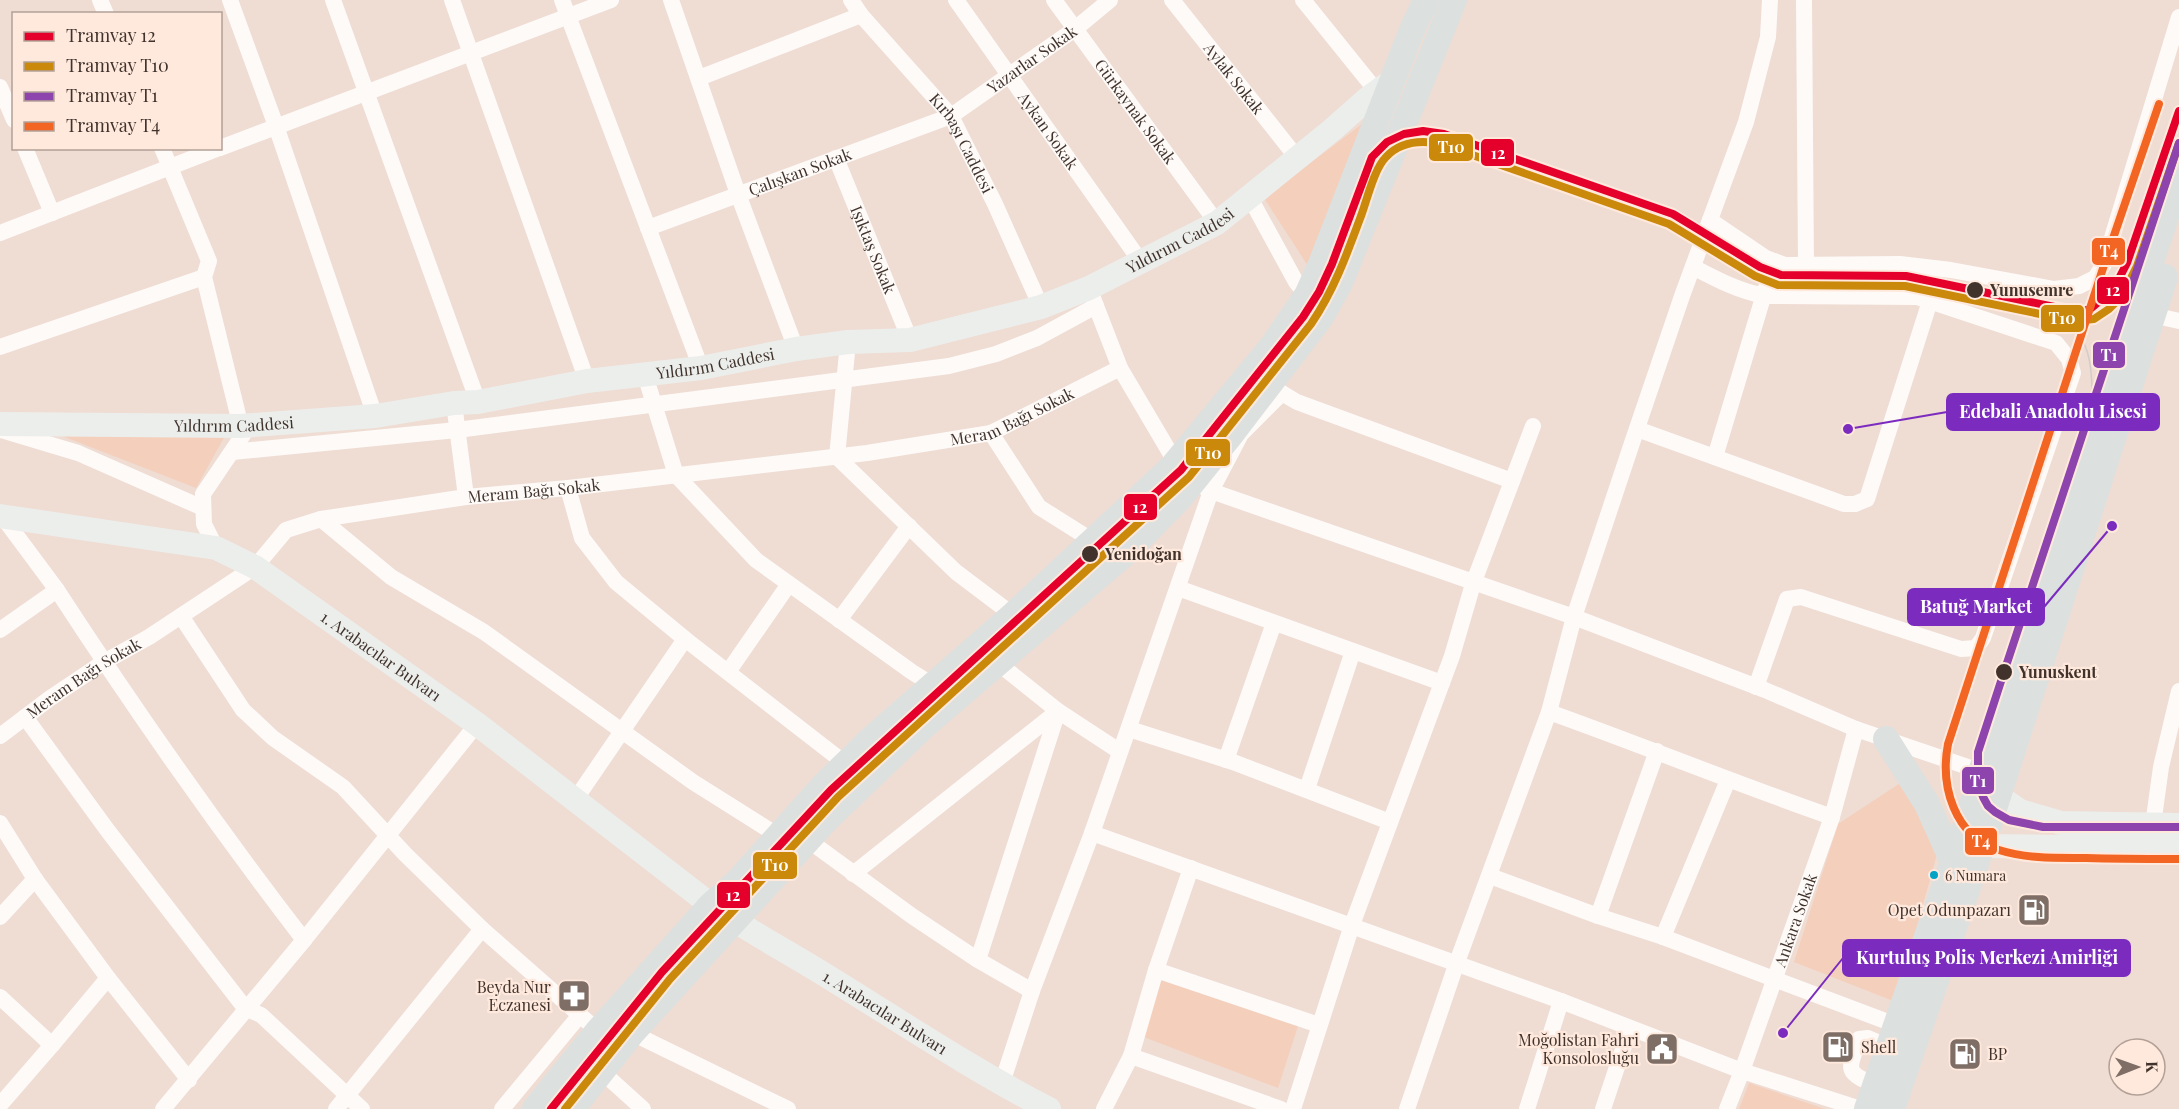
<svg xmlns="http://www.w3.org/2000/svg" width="2179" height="1109" font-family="'Playfair Display',serif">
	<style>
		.green { fill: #f4cfbc }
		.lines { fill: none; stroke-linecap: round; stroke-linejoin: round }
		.street { stroke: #fdfaf8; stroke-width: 16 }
		.secondary { stroke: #eceeec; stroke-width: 24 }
		.primary { stroke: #dce1e0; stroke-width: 26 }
		.tram { stroke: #d2cdca; stroke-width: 1.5 }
		.tram-1-casing { stroke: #ffe9dd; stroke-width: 12 }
		.tram-2-casing { stroke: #ffe9dd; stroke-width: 12 }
		.tram-3-casing { stroke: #ffe9dd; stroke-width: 12 }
		.tram-4-casing { stroke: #ffe9dd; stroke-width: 12 }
		.tram-1 { stroke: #e4002b; stroke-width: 8 }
		.tram-2 { stroke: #ca890b; stroke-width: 8 }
		.tram-3 { stroke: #8e44ad; stroke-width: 8 }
		.tram-4 { stroke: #f26522; stroke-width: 8 }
		.stop-dot { fill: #41332c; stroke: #ffe9dd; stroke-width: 2 }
		.bus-dot { fill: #03a3c6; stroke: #ffe9dd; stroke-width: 2 }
		.labels { text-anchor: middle; stroke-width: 4.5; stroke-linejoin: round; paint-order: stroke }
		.bus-label { font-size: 14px; fill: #41332c; stroke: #ffe9dd; text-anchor: start }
		.street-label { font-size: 16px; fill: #41332c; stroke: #ffe9dd }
		.stop-label { font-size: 16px; font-weight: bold; fill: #41332c; stroke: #ffe9dd; text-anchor: start }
		.poi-label { font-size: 16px; fill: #41332c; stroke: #ffe9dd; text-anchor: end }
		.leader { fill: none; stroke: #7b2cbf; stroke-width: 2 }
		.callout-dot { fill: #7b2cbf; stroke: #ffe9dd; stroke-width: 2 }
		.callout { fill: #7b2cbf; stroke: #7b2cbf; stroke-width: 2 }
		.callout-label { font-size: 18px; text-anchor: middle; font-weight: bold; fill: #fff }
		.line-badge { stroke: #ffe9dd; stroke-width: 2 }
		.badge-label { font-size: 16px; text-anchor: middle; font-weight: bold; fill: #fff }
	</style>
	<rect width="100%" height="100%" fill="#efdcd3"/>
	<g class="green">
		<polygon points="1366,121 1312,272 1264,198"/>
		<polygon points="57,434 226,434 196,488"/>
		<polygon points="1905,780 1942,836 1896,1002 1794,962 1838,824"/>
		<polygon points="1158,979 1298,1026 1278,1088 1141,1036"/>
		<polygon points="1749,1083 1825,1109 1739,1109"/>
	</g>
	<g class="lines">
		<g class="street">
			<polyline points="100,0 106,14"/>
			<polyline points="230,0 276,126 375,416"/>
			<polyline points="333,0 478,402"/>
			<polyline points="452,0 587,381"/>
			<polyline points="562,0 701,368"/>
			<polyline points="671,0 738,194 796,349"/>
			<path id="s1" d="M851,0L861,15L951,116L995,204L1041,307"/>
			<path id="s2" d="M956,0L1141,262"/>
			<path id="s3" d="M1054,0L1217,223"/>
			<path id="s4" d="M1172,0L1298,159"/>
			<polyline points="1303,0 1374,88"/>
			<polyline points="1804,0 1806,264"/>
			<polyline points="699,78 861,15"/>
			<polyline points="0,87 14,120"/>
			<polyline points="25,148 52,213"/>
			<polyline points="162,148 209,261 204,277 243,435 203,494 204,524 216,548"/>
			<polyline points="220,148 611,0"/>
			<path id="s5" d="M836,158L910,340"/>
			<polyline points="1249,196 1296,282 1307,295"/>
			<polyline points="1710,220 1766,258 1785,265 1900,264 1951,270 2054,289 2079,286 2095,278 2104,264 2179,17"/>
			<path id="s6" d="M648,228L951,116L1075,29L1110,0"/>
			<polyline points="0,233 219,148"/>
			<path d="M1693,267C1716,279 1738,291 1765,296L1917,297L2056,343L2069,359L2073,373L1983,638L1976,648L1961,649L1801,597L1787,599L1756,687"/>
			<polyline points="1089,288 1120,368 1176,463 1193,481 1211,491 1574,617 1765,690 1856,729 1974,769 1981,772 1985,778"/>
			<polyline points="2152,315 2179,321"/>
			<polyline points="848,342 837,457 956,572 1013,615"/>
			<polyline points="0,347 204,277"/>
			<polyline points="645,375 676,475 756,560 912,672 933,685"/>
			<polyline points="1272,387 1297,402 1512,481"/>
			<polyline points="454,403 466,497"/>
			<polyline points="1637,429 1844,504 1855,504 1867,499 1930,301"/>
			<polyline points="1,430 78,453 203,508"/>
			<polyline points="991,433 1039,507 1093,541"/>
			<polyline points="232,452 457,430 949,366 996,354 1037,338 1096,306"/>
			<polyline points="1715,457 1774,261"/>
			<polyline points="568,488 582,538 616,582 685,639 846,764"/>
			<polyline points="2,516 57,590"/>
			<polyline points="321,519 391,577 484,632 693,782 777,835"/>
			<polyline points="1178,588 1442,683"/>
			<polyline points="181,616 243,710 273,738 343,787 405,854 482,929"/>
			<polyline points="839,620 909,526"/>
			<path d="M0,630L57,590C135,710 217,827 304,940L163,1109"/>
			<polyline points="998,663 1058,711 1119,751"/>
			<polyline points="728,672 789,584"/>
			<path d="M1549,712C1644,746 1737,784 1832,817"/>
			<polyline points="25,717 108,831 245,1008 261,1015 362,1109"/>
			<polyline points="1129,729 1233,762 1390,822"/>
			<path id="s7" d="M0,736L49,699L104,662L149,637L255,567L286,530L321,519L466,497L568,488L867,453L991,433L1120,368"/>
			<polyline points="1226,760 1274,623"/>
			<polyline points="1307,789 1353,651"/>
			<polyline points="575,800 685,639"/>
			<polyline points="0,823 35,879"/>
			<polyline points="2153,825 2161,767 2179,691"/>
			<polyline points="1092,833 1561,1001 1742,1071 1861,1109"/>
			<polyline points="808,840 912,916 978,960 1032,991"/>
			<polyline points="853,874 1058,711 978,960"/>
			<polyline points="1490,876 1598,916 1663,937 1896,1025"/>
			<polyline points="1598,916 1657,751"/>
			<polyline points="0,917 35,879 108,978 52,1045"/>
			<polyline points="1663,937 1728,780"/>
			<polyline points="304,940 477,724"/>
			<polyline points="1156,970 1319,1025"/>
			<polyline points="108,978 189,1080"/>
			<polyline points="0,997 52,1045 0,1105"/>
			<polyline points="632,1033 788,1109"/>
			<polyline points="1131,1056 1281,1109"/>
			<polyline points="601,1071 643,1109"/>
			<polyline points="1002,1083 1032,991 1092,833 1211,491 1241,434 1282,393"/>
			<path d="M1875,1085C1843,1071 1849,1070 1859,1039L1868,1038L1889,1047"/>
			<polyline points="336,1109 482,929 598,1031"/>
			<polyline points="502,1109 580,1015"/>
			<polyline points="1104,1109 1131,1056 1156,970 1191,868"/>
			<polyline points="1293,1109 1352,925 1452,656 1473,584 1533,426"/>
			<polyline points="1407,1109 1456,965 1549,712 1574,617 1633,440 1682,296 1746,122 1768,37 1770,0"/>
			<polyline points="1527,1109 1561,1001"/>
			<polyline points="1603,1109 1630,1028"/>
			<path id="s8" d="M1727,1109L1742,1071L1832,817L1856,729"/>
		</g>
		<g class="secondary">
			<path id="s9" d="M0,424L241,426L375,416L454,403L478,402L587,381L701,368L796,349L848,342L910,340L1041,307L1089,288L1217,223L1332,130L1367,99L1393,80"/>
			<path id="s10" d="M0,516L216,548L255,567L477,724L711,905C745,929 781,948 817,970C894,1017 969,1068 1049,1109"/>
			<polyline points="1998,796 2020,811 2061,823 2179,825"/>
			<polyline points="1974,829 1982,846 2179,848"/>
		</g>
		<g class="primary">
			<polyline points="1886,739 1927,804 1953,862"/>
			<polyline points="535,1109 598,1031 711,905 737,882 825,784 870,740 1013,615 1172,467 1273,345 1307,295 1321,264 1412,30 1426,0"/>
			<polyline points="572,1109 632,1033 828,818 923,727 1127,552 1179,499 1229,437 1321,317 1340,283 1454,0"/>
			<polyline points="1867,1109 1969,816 1981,772 2179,178"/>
			<polyline points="1892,1109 1982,846 2165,277"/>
		</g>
		<path class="tram" d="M2043,306C2050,310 2058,313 2064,317C2089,337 2092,365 2092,394"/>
		<defs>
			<polyline id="tram-1" points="551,1109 662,972 831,790 1181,470 1303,317 1319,292 1332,264 1372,157 1387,142 1404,134 1423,131 1444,134 1673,214 1760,267 1781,275 1906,276 2074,311 2089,310 2113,290 2127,263 2179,111"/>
			<path id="tram-2" d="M565,1109L670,979L838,797L1189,477L1311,324C1334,290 1347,254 1361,216C1367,200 1374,169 1386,157C1401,141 1421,140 1441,144L1669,224L1755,276L1778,285L1905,286L2074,321L2094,319L2109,309L2122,296L2137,266L2179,143"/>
			<polyline id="tram-3" points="2179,143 2004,672 1978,752 1978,783 1983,797 1988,806 1995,812 2009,820 2043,827 2179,827"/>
			<path id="tram-4" d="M2159,104L2107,256L1948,744C1940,786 1954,836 1999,850C2027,859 2057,858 2086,858C2117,859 2148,859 2179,859"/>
		</defs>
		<use href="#tram-1" class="tram-1-casing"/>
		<use href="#tram-2" class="tram-2-casing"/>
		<use href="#tram-3" class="tram-3-casing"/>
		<use href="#tram-4" class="tram-4-casing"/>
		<use href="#tram-1" class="tram-1"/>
		<use href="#tram-2" class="tram-2"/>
		<use href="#tram-3" class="tram-3"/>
		<use href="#tram-4" class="tram-4"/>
	</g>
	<defs>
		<symbol id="fuel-square" viewBox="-11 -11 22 22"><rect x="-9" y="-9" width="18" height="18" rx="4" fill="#7e6e66" stroke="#ffe9dd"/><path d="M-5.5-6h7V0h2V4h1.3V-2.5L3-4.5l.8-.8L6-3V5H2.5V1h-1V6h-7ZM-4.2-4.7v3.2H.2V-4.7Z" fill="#fff"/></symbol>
		<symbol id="pharmacy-square" viewBox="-11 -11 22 22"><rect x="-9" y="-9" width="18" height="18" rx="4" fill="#7e6e66" stroke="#ffe9dd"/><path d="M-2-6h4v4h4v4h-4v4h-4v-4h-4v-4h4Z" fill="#fff"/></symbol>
		<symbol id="civic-square" viewBox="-11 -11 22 22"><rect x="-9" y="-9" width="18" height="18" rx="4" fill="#7e6e66" stroke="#ffe9dd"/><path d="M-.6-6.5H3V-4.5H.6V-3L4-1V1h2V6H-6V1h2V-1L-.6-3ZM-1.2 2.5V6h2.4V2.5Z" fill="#fff"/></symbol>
	</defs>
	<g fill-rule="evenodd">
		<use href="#fuel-square" x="2015" y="891" width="38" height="38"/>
		<use href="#pharmacy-square" x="555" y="977" width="38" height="38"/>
		<use href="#fuel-square" x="1819" y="1028" width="38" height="38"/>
		<use href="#civic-square" x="1643" y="1030" width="38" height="38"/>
		<use href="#fuel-square" x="1946" y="1035" width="38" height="38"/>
	</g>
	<g class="stop-dot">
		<circle cx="1975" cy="290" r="9"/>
		<circle cx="1090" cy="554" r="9"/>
		<circle cx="2004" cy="672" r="9"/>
	</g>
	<circle class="bus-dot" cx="1934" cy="875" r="5"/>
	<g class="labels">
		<g class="bus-label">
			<text x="1945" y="881">6 Numara</text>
		</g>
		<g class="street-label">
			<text dy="6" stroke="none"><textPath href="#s6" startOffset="422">Yazarlar Sokak</textPath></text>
			<text dy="6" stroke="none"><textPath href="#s4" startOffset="100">Aylak Sokak</textPath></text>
			<text dy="6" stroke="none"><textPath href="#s3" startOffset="138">Gürkaynak Sokak</textPath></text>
			<text dy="6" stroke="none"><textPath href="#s2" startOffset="160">Aykan Sokak</textPath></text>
			<text dy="6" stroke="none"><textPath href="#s1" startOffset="182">Kırbaşı Caddesi</textPath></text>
			<text dy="6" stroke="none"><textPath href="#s6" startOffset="162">Çalışkan Sokak</textPath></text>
			<text dy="6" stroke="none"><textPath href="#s9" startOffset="1206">Yıldırım Caddesi</textPath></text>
			<text dy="6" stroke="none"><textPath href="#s5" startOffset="99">Işıktaş Sokak</textPath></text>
			<text dy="6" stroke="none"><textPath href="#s9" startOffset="720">Yıldırım Caddesi</textPath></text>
			<text dy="6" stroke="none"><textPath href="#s7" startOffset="1092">Meram Bağı Sokak</textPath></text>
			<text dy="6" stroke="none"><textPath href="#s9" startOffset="234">Yıldırım Caddesi</textPath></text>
			<text dy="6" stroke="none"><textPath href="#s7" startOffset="606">Meram Bağı Sokak</textPath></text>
			<text dy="6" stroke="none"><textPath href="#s10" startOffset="416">1. Arabacılar Bulvarı</textPath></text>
			<text dy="6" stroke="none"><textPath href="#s7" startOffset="102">Meram Bağı Sokak</textPath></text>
			<text dy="6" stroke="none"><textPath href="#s8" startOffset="201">Ankara Sokak</textPath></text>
			<text dy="6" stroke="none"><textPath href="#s10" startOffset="1034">1. Arabacılar Bulvarı</textPath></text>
		</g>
		<g class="stop-label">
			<text x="1990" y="296">Yunusemre</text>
			<text x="1105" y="560">Yenidoğan</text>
			<text x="2019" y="678">Yunuskent</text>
		</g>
		<g class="poi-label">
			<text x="2011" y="916">Opet Odunpazarı</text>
			<text x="551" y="993">Beyda Nur<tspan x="551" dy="18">Eczanesi</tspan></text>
			<text x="1639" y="1046">Moğolistan Fahri<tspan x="1639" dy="18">Konsolosluğu</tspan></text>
			<text x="1861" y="1053" text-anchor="start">Shell</text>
			<text x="1988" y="1060" text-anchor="start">BP</text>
		</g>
	</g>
	<path class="leader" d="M1848 429L1947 412M2112 526L2044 607M1783 1033L1843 958"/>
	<g class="callout-dot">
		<circle cx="1848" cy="429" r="6"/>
		<circle cx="2112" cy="526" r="6"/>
		<circle cx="1783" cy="1033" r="6"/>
	</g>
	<g class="callout">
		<rect x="1947" y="394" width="212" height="36" rx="6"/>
		<rect x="1908" y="589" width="136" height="36" rx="6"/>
		<rect x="1843" y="940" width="287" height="36" rx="6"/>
	</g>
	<g class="callout-label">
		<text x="2053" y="418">Edebali Anadolu Lisesi</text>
		<text x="1976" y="613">Batuğ Market</text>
		<text x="1987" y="964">Kurtuluş Polis Merkezi Amirliği</text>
	</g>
	<g class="line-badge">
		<rect x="1428" y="133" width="46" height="29" rx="6" fill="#ca890b"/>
		<rect x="1480" y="138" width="35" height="29" rx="6" fill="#e4002b"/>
		<rect x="2091" y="237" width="35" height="29" rx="6" fill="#f26522"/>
		<rect x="2096" y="276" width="34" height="29" rx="6" fill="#e4002b"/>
		<rect x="2040" y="304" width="45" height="29" rx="6" fill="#ca890b"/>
		<rect x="2092" y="341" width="34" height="28" rx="6" fill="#8e44ad"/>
		<rect x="1185" y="438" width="46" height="29" rx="6" fill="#ca890b"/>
		<rect x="1123" y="493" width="35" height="28" rx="6" fill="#e4002b"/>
		<rect x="1961" y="766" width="34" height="29" rx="6" fill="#8e44ad"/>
		<rect x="1964" y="827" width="34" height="29" rx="6" fill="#f26522"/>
		<rect x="752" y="851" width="46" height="29" rx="6" fill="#ca890b"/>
		<rect x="716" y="881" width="35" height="28" rx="6" fill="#e4002b"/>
	</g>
	<g class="badge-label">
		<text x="1451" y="153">T10</text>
		<text x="1498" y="159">12</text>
		<text x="2109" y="257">T4</text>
		<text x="2113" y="296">12</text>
		<text x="2062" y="324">T10</text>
		<text x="2109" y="361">T1</text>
		<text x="1208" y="459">T10</text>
		<text x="1140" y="513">12</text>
		<text x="1978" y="787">T1</text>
		<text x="1981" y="847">T4</text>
		<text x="775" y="871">T10</text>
		<text x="733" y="901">12</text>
	</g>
	<rect x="12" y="12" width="210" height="138" fill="#ffe9dd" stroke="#b3a096" stroke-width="1.5"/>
	<rect x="24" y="32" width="30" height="9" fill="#e4002b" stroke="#b3a096" stroke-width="1.5"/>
	<text x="66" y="42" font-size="18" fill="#41332c">Tramvay 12</text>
	<rect x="24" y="62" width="30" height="9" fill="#ca890b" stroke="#b3a096" stroke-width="1.5"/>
	<text x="66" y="72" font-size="18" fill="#41332c">Tramvay T10</text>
	<rect x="24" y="92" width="30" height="9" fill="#8e44ad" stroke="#b3a096" stroke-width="1.5"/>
	<text x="66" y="102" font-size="18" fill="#41332c">Tramvay T1</text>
	<rect x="24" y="122" width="30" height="9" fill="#f26522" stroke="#b3a096" stroke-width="1.5"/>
	<text x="66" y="132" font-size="18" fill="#41332c">Tramvay T4</text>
	<g transform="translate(2137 1067) rotate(89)"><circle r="28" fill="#ffe9dd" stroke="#b3a096" stroke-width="1.5"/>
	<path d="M0-4.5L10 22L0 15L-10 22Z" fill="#7e6e66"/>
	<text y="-9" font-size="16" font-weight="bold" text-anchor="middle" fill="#41332c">K</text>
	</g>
</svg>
